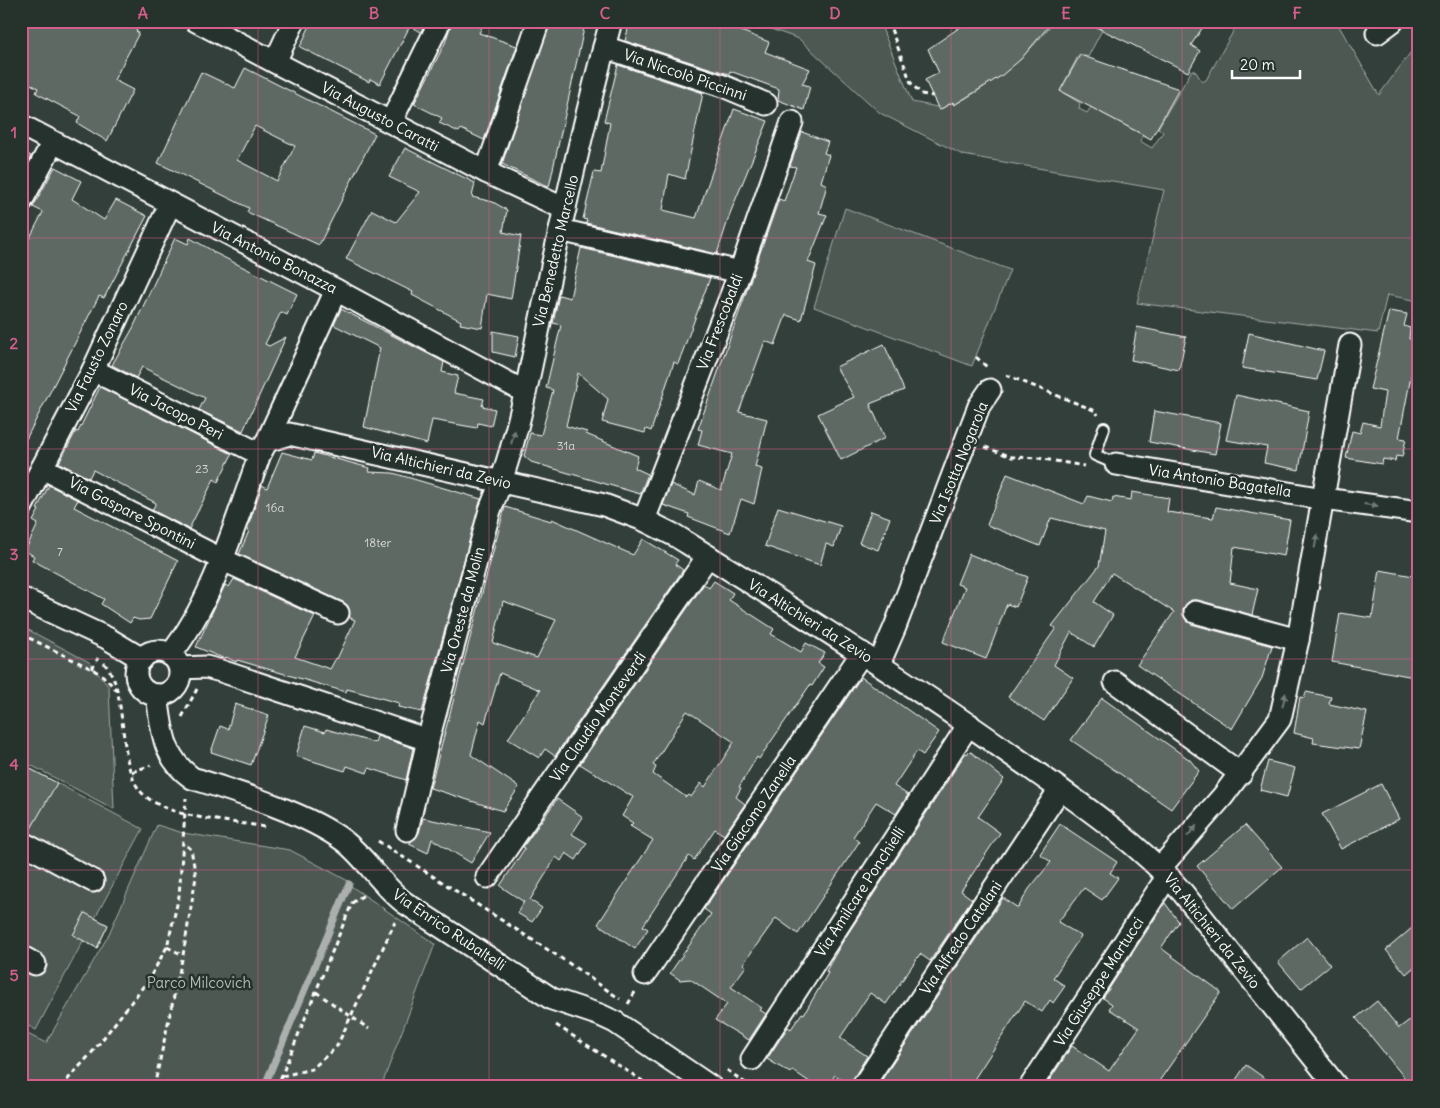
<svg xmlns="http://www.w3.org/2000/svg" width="1440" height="1108" font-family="Delius,sans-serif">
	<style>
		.green { fill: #4d5853; stroke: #a6aca9 }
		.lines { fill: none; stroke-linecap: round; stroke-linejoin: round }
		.stream { stroke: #abb0ae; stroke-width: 7 }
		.building { fill: #5f6964; stroke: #fff; fill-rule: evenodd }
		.lane-casing { stroke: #fff; stroke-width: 14 }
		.street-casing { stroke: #fff; stroke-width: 25 }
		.path { stroke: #fff; stroke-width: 3; stroke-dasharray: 5 4; stroke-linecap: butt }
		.lane { stroke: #26332d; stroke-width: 10 }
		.street { stroke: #26332d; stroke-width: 21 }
		.oneway { fill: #727a76 }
		.grid { fill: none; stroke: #d45d8c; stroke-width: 1; stroke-opacity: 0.55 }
		.labels { text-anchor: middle; stroke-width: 5; stroke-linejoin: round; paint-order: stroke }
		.number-label { font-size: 12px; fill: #d7dad8 }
		.street-label { font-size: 15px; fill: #fff; stroke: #26332d }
		.park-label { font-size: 15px; fill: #b8bcba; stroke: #26332d }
		.neatline { fill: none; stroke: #d45d8c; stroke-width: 2 }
		.grid-label { font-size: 16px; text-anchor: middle; font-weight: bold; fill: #d45d8c }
	</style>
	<rect width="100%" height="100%" fill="#333f3a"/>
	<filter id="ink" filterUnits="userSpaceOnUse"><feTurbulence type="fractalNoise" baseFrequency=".02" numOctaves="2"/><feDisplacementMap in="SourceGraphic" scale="10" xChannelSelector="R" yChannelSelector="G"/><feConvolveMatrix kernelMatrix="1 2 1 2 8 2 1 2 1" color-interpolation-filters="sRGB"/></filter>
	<g filter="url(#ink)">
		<g class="green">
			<path d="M762,21H879L912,102L937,107L939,110L952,103L954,105C994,83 1026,58 1054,21H1083L1102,30L1088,57L1079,54L1060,91L1080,103L1079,109L1087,113L1091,107L1143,135L1140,141L1152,148L1163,132L1158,128L1192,70L1196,72L1202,82L1206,80L1239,21H1336L1379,95L1419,41V301L1387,295L1378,333L1137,303L1164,190L963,155L880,113L799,39L771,29Z"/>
			<polygon points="845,208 1010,270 972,366 814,307"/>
			<polygon points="21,626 89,662 109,687 114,809 21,760"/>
			<polygon points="21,764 143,829 95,918 108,925 97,948 83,941 36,1030 21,1022"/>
			<polygon points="157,825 183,833 290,850 352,883 351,886 435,944 381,1087 21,1087 21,1031 46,1043 108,936"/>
		</g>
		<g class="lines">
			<polyline class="stream" points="264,1087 349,884"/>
		</g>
		<g class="building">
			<polygon points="25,21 141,21 136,31 139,33 114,80 133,90 107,141 77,123 80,116 36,93 38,88 21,79 21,29"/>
			<polygon points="312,21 426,21 421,32 410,26 380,84 370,79 369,82 300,47"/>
			<polygon points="452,21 485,21 479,33 517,46 484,140 461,129 459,132 439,123 442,118 414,104 445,43"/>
			<polygon points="550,21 575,21 585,24 549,187 502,164"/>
			<polygon points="630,21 739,21 736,29 769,42 765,52 810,69 802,84 810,86 804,110 778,100 779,89 730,71 729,74 709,68 625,41"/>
			<polygon points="969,21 1053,21 1021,59 1001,76 954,105 953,102 939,110 925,80 939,73 928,49"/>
			<polygon points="1084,21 1207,21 1191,45 1200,51 1188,72"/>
			<polygon points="1080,55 1179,89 1151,139 1060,91"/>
			<polygon points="618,65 703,93 685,179 669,174 663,210 696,218 734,109 768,121 731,211 717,254 586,223 587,220 583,219 594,172 601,173 610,123 604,121"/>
			<path d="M245,68L375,134L319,245L247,212L249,208L158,163L201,72L235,88ZM255,126L295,146L277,181L237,160Z"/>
			<polygon points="802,132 828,142 824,153 829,155 821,182 827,185 819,213 827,215 808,262 816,265 801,320 786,315 775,345 765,341 739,412 767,419 755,467 762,469 754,504 741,499 730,533 688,517 689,514 663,505 671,484 695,495 699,481 721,490 732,454 698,445 702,430 698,429 779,199 784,201 796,167 790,166"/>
			<polygon points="405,148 475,183 472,197 493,202 507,210 503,232 521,236 511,299 487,294 482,328 460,324 461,321 412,295 413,292 346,259 372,210 396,222 420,192 389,177"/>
			<polygon points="21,151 31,156 21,175"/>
			<polygon points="55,167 81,181 72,199 104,220 116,200 147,216 104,298 99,296 21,449 21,255 43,212 33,207"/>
			<polygon points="175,238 188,244 190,238 213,251 213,252 297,294 287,315 281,312 265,344 269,346 286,337 243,431 199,410 205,398 142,367 136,378 112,365 133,328"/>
			<polygon points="581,248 710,278 678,364 674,362 651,431 646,429 645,433 602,422 608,399 578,373 566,426 587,432 586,434 638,456 635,468 648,474 640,494 531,462 524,456 530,433 541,435 553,390 546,388 561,325 553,323 559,295 570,298"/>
			<polygon points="341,309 444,362 442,372 458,376 454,393 484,399 482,406 495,409 491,426 478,423 477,428 432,420 427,444 364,427 380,348 334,325"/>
			<polygon points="1389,311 1407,314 1404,326 1410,328 1409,339 1418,340 1399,438 1406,439 1402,457 1396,456 1395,461 1383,459 1382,464 1346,458 1352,431 1360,433 1363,422 1380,426 1385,392 1370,389"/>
			<polygon points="1137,327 1186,337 1179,370 1131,360"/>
			<polygon points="493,331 519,336 515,357 493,352"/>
			<polygon points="1249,333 1324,351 1317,380 1242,368"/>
			<polygon points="884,344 904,390 870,404 885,438 841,460 818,414 854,397 836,367"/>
			<polygon points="100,387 232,454 218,482 214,479 189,529 152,510 156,503 93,470 89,478 59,463 76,431 78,432"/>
			<polygon points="1236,395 1309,411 1299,470 1264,463 1267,447 1226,440"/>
			<polygon points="1154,411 1221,423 1215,454 1149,442"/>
			<polygon points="282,452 312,460 314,453 370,468 369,472 393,473 481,499 422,712 398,707 399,703 347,689 346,692 237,660 236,662 226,657 225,659 196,647 225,585 229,587 234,579 315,616 295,657 330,669 336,658 337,659 355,620 350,618 348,606 343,602 239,554 249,531 247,530 262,485 267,488"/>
			<polygon points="1007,474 1084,504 1088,496 1112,502 1113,497 1131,500 1132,492 1169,498 1167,512 1213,518 1216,507 1290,520 1284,556 1234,547 1230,583 1258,589 1252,615 1198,600 1191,600 1183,608 1183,616 1191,624 1272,646 1262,678 1232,729 1137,665 1174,612 1112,573 1094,602 1113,615 1094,647 1071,632 1054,665 1073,678 1044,721 1008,697 1056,628 1052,626 1099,566 1105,531 1051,518 1040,546 987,525"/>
			<polygon points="49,485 78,500 74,507 178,561 150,619 139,620 133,618 130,623 101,604 104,599 32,560 34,556 25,551 38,524 33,521 39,510 37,509"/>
			<path d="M505,507L551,521L552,519L633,555L643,539L678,560L675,564L683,570L555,756L545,749L539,758L508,739L540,690L500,673L485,723L480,720L471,755L519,787L503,811L430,788ZM503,601L556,620L537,658L493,643Z"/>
			<polygon points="778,507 841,526 834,547 826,544 820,565 765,546"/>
			<polygon points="871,511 890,518 878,550 859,543"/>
			<polygon points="969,554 1028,577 1016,607 1007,604 986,659 943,642 965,587 957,584"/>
			<polygon points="1380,570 1419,577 1419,653 1414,677 1332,662 1340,613 1372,618"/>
			<path d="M714,581L733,593L729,600L774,629L771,634L801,652L806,643L825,653L818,663L824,667L812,686L810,685L759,759L757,757L739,787L741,788L736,797L745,804L724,835L715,829L694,860L689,856L643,926L648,929L635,949L598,924L653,840L630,826L633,823L622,816L633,797L580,764L704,584L709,588ZM687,711L734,742L705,787L701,783L691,797L688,795L686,797L653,774L656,767L653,765Z"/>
			<polygon points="861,677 939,732 923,755 917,751 894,786 908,795 896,814 876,802 853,837 859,842 798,934 776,918 743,964 746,966 731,987 762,1008 760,1010 766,1014 749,1040 715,1020 727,1004 690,979 680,980 670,973 711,914 704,909"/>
			<polygon points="1306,692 1331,697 1329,704 1367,712 1359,749 1313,743 1314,738 1294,733 1300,697 1304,698"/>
			<polygon points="1102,698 1190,760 1199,771 1171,809 1071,740"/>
			<polygon points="235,704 269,715 251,765 211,752 220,726 228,729"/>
			<polygon points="305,726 325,732 326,729 375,743 377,736 413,748 406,780 369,768 367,773 347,766 345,771 296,756"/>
			<polygon points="971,752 1004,779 978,817 1000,833 961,891 972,899 930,961 920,954 886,1004 870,993 840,1038 867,1056 850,1084 835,1075 827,1087 817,1087 792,1070 790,1073 767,1059 788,1027 791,1029 802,1013 804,1014 828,973 826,971 843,941 965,754"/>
			<polygon points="1268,761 1295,768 1287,797 1260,790"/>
			<polygon points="21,764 57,783 29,832 21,830"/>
			<polygon points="1381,784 1399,819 1341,849 1322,814"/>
			<polygon points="557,799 583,817 572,834 587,843 576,860 566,853 561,861 556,857 530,900 542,908 532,922 517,913 524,902 500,886 525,848 523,847"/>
			<polygon points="423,818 490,832 471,863 432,839 428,853 409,844 419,833"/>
			<polygon points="1060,824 1117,862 1110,873 1118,878 1102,900 1084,888 1058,922 1081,936 1053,978 1065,986 1053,1003 1050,1000 1042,1012 1025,1001 969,1087 877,1087 1003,898 1018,908 1029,889 1051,862 1040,854"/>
			<polygon points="1245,825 1282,867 1233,909 1197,866"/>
			<polygon points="1165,903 1179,922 1161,948 1221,992 1155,1087 1056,1087 1049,1081 1072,1046 1109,1071 1139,1028 1109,1009 1112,1004 1103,998"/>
			<polygon points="85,913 108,925 97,948 73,935"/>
			<polygon points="1419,922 1419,963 1406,974 1386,950"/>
			<polygon points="1307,937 1330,965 1301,989 1278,962"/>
			<polygon points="1377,1001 1399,1028 1419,1013 1419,1087 1412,1087 1356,1018"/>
			<polygon points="1246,1065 1277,1087 1231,1087"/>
		</g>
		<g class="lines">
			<defs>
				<polyline id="lane" points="1104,428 1095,455 1116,464"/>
				<g id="street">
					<polyline points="196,21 486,172 565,209"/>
					<polyline points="1377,33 1393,21"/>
					<polyline points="604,47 723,86 766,104"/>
					<polyline points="275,62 294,21"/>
					<polyline points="391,122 440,21"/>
					<polyline points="21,125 336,290 525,392"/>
					<polyline points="486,172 538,23"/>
					<polyline points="21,202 53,142"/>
					<polyline points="560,230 740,272"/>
					<polyline points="93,370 260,454"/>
					<polyline points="267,441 336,290"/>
					<polyline points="1116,464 1324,499 1419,512"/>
					<polyline points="42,468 221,559 338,613"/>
					<polyline points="21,508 93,370 170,204"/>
					<polyline points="644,520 740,272 792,122"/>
					<polyline points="21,598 107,638 142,659"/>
					<polyline points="1195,612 1298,640"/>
					<circle cx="158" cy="673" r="22"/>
					<path d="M170,655C213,603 237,517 260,454L267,441L289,434L604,505L644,520L676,536C791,608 905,679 1016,758C1074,799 1135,839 1183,893L1337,1087"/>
					<polyline points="879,664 895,627 979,406 990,390"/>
					<path d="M180,668L206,667L221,671L428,740L490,510C519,441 531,362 547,290C566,200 587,110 611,21"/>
					<polyline points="1115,682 1241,774"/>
					<path d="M157,695C162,729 162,757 192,778C236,792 307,813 344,841C367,859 381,885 405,903L552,999L600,1015L615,1022L711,1087"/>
					<polyline points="407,830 428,740"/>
					<polyline points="21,842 93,881"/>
					<polyline points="1160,868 1223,796 1280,719 1298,640 1350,345"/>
					<polyline points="487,877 708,556"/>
					<polyline points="21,956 35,964"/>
					<polyline points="645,974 862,653"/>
					<polyline points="752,1059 969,724"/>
					<polyline points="862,1087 1060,789"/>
					<polyline points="1030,1087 1161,886 1170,878"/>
				</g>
			</defs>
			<use href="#lane" class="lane-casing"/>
			<use href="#street" class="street-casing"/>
			<g class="path">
				<polyline points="888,21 911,83 921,94 933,96"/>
				<polyline points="976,357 988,368"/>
				<polyline points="1006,375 1096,411 1098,415"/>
				<polyline points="985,447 1012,457 1038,458 1084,466"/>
				<polyline points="21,634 92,669 102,675 117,690"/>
				<path d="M104,663C118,679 119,700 122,721C125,743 126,777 143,794C171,820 229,820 265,827"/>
				<polyline points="92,669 98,658"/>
				<polyline points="182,717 197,689"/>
				<polyline points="132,772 151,765"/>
				<polyline points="378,841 567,962 620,999"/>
				<polyline points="167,947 183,955"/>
				<polyline points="316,992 369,1029"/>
				<polyline points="628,1004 635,992"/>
				<polyline points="556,1025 652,1087"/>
				<polyline points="727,1070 751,1087"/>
				<polyline points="282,1076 312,1069 337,1046 395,922"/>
				<polyline points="61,1087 95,1049 149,979 167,947 179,896 186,798"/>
				<polyline points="154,1087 183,955 196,877 191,849 182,842"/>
				<polyline points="277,1087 352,903 365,894"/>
			</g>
			<use href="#lane" class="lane"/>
			<use href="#street" class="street"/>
		</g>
		<defs><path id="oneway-solid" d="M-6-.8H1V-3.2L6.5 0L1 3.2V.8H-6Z" transform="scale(1.25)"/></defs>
		<g class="oneway">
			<use href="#oneway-solid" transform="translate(513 437) rotate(-75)"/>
			<use href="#oneway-solid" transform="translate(1371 505) rotate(8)"/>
			<use href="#oneway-solid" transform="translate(1316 541) rotate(-79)"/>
			<use href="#oneway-solid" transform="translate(1284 700) rotate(-77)"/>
			<use href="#oneway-solid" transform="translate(1192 831) rotate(-49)"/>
		</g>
	</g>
	<path class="grid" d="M258,21V1087M489,21V1087M720,21V1087M951,21V1087M1182,21V1087M21,238H1419M21,449H1419M21,659H1419M21,870H1419"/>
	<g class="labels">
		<g class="number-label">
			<text x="566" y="450">31a</text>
			<text x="202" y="473">23</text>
			<text x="275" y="512">16a</text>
			<text x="378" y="547">18ter</text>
			<text x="60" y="556">7</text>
		</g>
		<g class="street-label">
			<text transform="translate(685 75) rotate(19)" y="5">Via Niccolò Piccinni</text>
			<text transform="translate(380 117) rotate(28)" y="5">Via Augusto Caratti</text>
			<text transform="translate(556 251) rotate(-77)" y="5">Via Benedetto Marcello</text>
			<text transform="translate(274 258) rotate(27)" y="5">Via Antonio Bonazza</text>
			<text transform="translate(720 322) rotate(-69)" y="5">Via Frescobaldi</text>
			<text transform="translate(97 357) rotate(-64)" y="5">Via Fausto Zonaro</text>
			<text transform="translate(176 412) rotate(27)" y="5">Via Jacopo Peri</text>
			<text transform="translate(959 463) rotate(-68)" y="5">Via Isotta Nogarola</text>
			<text transform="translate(441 468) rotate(13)" y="5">Via Altichieri da Zevio</text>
			<text transform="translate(1220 481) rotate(9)" y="5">Via Antonio Bagatella</text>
			<text transform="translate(132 513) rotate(27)" y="5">Via Gaspare Spontini</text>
			<text transform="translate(463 610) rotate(-75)" y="5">Via Oreste da Molin</text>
			<text transform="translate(810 621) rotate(32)" y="5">Via Altichieri da Zevio</text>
			<text transform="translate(598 717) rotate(-55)" y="5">Via Claudio Monteverdi</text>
			<text transform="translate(754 814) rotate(-56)" y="5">Via Giacomo Zanella</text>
			<text transform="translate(860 892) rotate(-57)" y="5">Via Amilcare Ponchielli</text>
			<text transform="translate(449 930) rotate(34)" y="5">Via Enrico Rubaltelli</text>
			<text transform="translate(1212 931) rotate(51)" y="5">Via Altichieri da Zevio</text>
			<text transform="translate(961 938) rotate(-56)" y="5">Via Alfredo Catalani</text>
			<text transform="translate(1099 982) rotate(-57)" y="5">Via Giuseppe Martucci</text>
		</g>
		<g class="park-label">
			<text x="199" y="988">Parco Milcovich</text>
		</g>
	</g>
	<rect width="1440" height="1108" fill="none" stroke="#26332d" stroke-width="55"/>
	<path d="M1232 70v8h68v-8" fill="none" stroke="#ffffff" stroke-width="2.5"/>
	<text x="1240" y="70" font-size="15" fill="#ffffff" stroke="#26332d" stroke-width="4" paint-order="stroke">20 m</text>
	<rect x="28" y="28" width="1384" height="1052" class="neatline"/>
	<g class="grid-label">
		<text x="143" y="19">A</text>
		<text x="374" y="19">B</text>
		<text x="605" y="19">C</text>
		<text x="835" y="19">D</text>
		<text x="1066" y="19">E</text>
		<text x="1297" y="19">F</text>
		<text x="14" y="138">1</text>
		<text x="14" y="349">2</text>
		<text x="14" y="560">3</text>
		<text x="14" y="770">4</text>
		<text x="14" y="981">5</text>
	</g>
</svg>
